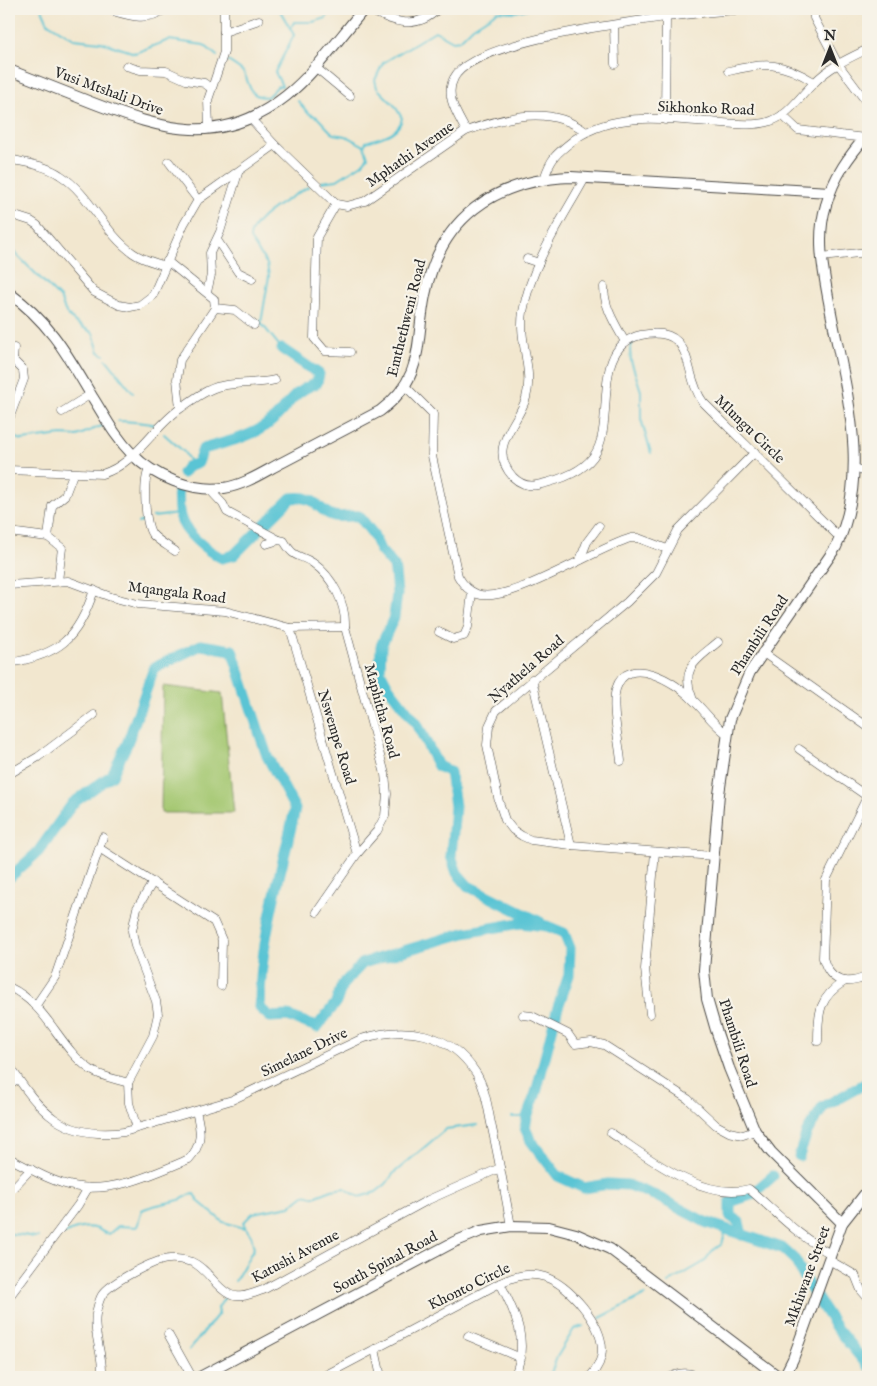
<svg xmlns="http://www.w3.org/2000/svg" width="877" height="1386" font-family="'IM FELL English',serif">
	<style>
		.green { fill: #a5c872; stroke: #687a4e }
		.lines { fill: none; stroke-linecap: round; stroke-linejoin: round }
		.stream { stroke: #5ac4d4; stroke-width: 2 }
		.river { stroke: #5ac4d4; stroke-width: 11 }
		.street-casing { stroke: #494744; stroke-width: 9 }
		.secondary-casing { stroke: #494744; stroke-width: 12 }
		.street { stroke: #fff; stroke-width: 8 }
		.secondary { stroke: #fff; stroke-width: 10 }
		.labels { text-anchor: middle; stroke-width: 4.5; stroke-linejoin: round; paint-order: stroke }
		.street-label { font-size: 15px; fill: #2b2b2b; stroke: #f7f3e8 }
	</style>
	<rect width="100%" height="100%" fill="#f7f3e8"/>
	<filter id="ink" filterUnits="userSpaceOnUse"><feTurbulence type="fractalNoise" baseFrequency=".02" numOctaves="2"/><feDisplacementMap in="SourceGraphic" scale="10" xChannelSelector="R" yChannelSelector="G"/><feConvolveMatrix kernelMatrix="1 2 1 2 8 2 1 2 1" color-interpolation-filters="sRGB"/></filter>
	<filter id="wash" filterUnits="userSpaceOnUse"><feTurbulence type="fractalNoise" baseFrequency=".0096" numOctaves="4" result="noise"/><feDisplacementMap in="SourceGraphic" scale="20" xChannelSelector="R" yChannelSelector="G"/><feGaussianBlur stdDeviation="1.12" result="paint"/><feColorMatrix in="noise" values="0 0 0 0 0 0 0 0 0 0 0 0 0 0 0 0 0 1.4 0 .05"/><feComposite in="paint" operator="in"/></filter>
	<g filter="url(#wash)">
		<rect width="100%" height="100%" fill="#f2e7cf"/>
		<polygon class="green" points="163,686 222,693 234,813 161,813"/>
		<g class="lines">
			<g class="stream">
				<polyline points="42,9 48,23 74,39 101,42 135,53 169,40 204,45 217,56"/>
				<polyline points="291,28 294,22 313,22 326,18 331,9"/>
				<path d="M228,61C232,64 241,69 244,73C251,86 248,97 267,97L278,86H282L275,72L294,35L279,9"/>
				<polyline points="298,101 308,113 317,117 333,134 346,136 364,146"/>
				<path d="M321,182L337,180L362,164L368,157L364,146L366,142C380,137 399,135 402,118L395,106L377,88L375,80L383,63L435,31L453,41L460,40L473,27L498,11L515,12L527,9"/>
				<path d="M9,247L61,299C64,317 78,325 93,333L99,352L104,355"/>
				<polyline points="633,341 630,350 631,361 641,391 641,419 651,453"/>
				<path d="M282,349L261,323L269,276L267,264L250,239C250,218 292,197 308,187"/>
				<polyline points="106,359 133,393"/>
				<path d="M118,421C123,421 153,423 155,425"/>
				<polyline points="164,434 184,452 192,465"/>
				<polyline points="9,436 22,440 62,435 77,436 104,425"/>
				<polyline points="152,517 179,514"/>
				<polyline points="138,523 145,520"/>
				<polyline points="512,1117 527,1117"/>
				<path d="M9,1234C21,1233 28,1237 38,1237"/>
				<path d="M64,1234C74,1229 87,1225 98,1229C102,1231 104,1233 109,1234L118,1226L137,1227L142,1210C154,1204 166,1204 179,1200C185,1199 187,1194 194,1194L198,1201L223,1222L244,1228"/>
				<polyline points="235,1281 254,1248 251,1236 243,1223 253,1213 290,1206 304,1195 314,1197 332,1190 344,1188 359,1197 376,1192 386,1184 394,1173 446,1129 477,1125"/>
				<polyline points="668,1283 704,1262 712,1251 722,1244 726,1230"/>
				<polyline points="600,1318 645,1295"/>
				<polyline points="189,1350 219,1313 218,1308 225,1297"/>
				<polyline points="540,1377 551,1373 557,1357 574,1329 583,1326"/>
			</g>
			<g class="river">
				<path d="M183,473L187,467L198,463L203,449C225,442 249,438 268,424C289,408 289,393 317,383L319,374L282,349"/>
				<path d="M178,492C179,499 178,509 180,516C184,533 207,551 222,558L234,555L291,498C318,494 317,512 334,516C341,518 351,515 359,516L373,534L380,550L394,566L395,572L397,594L394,617L381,646L380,671L389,688L417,724L438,766L450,772L455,806L451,856L457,873L468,886L540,922"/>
				<path d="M9,878L38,852L73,803L112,775L127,744L154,668L201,645L232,650L267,756L295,809C281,875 259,940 260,1008L270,1017L288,1016L317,1027L336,1003L342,985L363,963L464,933L520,923L547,926L564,933L570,948L569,975L557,1010L536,1093L527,1117L525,1128L531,1141L558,1176L584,1188L608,1184L628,1185L656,1196L705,1222L782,1248L795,1260L807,1283L837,1329L868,1366"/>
				<polyline points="799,1156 807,1132 823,1107 868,1082"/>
				<polyline points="742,1235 739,1222 730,1216 730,1202 751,1195 773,1176"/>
			</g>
		</g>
	</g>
	<g filter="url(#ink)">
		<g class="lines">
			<defs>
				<g id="street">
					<path d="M106,9C127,15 146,23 165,9"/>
					<path d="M368,9C392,22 416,31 438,9"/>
					<polyline points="814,9 814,18 838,64"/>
					<polyline points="614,25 615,64"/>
					<polyline points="224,32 259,20"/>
					<polyline points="838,64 868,104"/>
					<polyline points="126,66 140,70 166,71 186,80 204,83 212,89"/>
					<polyline points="314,66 350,96"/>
					<path d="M729,71C765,62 782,62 814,82"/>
					<polyline points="782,115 798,130 865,138"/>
					<path d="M250,118L275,145L336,204L347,206L365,201L466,131C506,117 550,104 586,132"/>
					<polyline points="665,120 666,16"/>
					<polyline points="209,128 208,100 224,52 224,9"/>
					<path d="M466,131C458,115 444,96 454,78C476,34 695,13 746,9"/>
					<path d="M9,159C26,163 45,165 60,175C90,194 104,233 133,253C143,260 154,262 165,266"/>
					<polyline points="169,162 198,200"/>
					<path d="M585,178C562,220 531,264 523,312C518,341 534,370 526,398C518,425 486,447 513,477C519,483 528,487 537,485C556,481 581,473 593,457C618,425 588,347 641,335C697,324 682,374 703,402L840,538"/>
					<path d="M544,179C551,157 557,153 575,139C618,109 674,120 723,123C738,124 754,126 768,122C789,116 799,97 814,83C829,67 849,58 868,49"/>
					<polyline points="336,204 317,237 314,338 325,351 350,352"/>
					<polyline points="9,214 31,221 37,225 94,292 119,305 130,307 140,305 153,295 184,224 198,200 275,145"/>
					<polyline points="217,240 238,272 252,279"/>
					<polyline points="821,257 868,252"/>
					<polyline points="527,259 539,263"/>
					<polyline points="167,261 214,299 215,308 180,360 177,379 180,408"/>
					<path d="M604,287C604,308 616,325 625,342"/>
					<polyline points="207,292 211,275 210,253 220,232 238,173"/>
					<polyline points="215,308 235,310 254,325"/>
					<path d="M406,387L433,414L432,456L458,576C463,585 468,591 477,594C510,605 595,548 631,538H638L667,549"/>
					<polyline points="62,412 91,394"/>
					<polyline points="9,419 24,379 23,370 13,360 14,348"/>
					<path d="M150,468C142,478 145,524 152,534C158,541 168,546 175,551"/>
					<polyline points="855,468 868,473"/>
					<path d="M9,470L102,474C136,464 152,428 181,408C192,400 208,388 221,386C239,382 258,384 275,380"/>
					<polyline points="209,489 223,504 227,512 279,540"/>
					<polyline points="9,532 48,537 62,548 58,581"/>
					<polyline points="48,537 52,506 65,495 73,474"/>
					<path d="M266,544L279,540L284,541C295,560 298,553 313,563C333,577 346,604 345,627L385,774L387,794L385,816L377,831L357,854L317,912"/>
					<polyline points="580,560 587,542 599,526"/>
					<polyline points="9,585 68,581 111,597 138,604 225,611 290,628 345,627"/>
					<polyline points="290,628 357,854"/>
					<polyline points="439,632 453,639 464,636 468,627 472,592"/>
					<polyline points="762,652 868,727"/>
					<path d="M9,663C59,655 78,639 94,590"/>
					<polyline points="532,679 571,845"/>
					<path d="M692,697C680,667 697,660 718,642"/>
					<polyline points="799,749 868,797"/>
					<path d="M621,761C619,741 611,707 616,689C627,652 677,683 692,699C706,712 711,722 727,734"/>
					<polyline points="9,774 38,757 94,715"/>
					<path d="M868,795L826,880L823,958C830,983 846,986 868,976"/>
					<polyline points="99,848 214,922 222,940 221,986"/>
					<polyline points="713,856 571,845 531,840 522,836 513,830 505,820 499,802 487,745 489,726 496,711 627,602 656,573 678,530 755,452"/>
					<path d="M9,987C49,1006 58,1047 91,1070C102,1077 116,1079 128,1083"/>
					<polyline points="36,1005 55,977 103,837"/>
					<polyline points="650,1014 645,969 655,852"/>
					<polyline points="523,1015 532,1016 568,1034 575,1044 591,1042 604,1045 688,1099 716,1125 729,1132 743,1135 755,1131"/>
					<path d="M818,1041C818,1012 819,997 845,981"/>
					<path d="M9,1065C40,1112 62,1140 124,1132L232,1100L361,1039C404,1025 449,1031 476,1073C486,1089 488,1110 492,1128C499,1160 505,1193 511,1226"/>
					<polyline points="9,1084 18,1079"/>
					<polyline points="137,1128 129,1103 128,1083 153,1036 158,1014 156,1001 135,946 132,931 137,908 153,882"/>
					<path d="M611,1133C649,1158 702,1201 749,1189C776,1212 799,1237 831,1254"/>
					<path d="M9,1158C29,1168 51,1182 73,1186C111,1194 154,1174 189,1159C203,1144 201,1130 196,1111"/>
					<polyline points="9,1192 31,1169"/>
					<polyline points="829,1260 855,1275 861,1290 868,1298"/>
					<path d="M500,1283C516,1314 530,1343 514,1377"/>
					<polyline points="9,1297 78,1205 88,1188"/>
					<polyline points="168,1334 192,1377"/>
					<polyline points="468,1336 521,1358"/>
					<polyline points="375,1349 381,1377"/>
					<path d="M102,1377C104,1354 91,1331 97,1309C98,1305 100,1298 102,1295C111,1282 154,1260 169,1259C177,1258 184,1260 192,1262C208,1269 214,1286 229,1294C239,1300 253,1293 263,1290L428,1200L500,1168"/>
					<path d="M322,1377L500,1283C515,1276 529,1272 545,1277C569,1285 602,1323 602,1350C602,1361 597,1369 590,1377"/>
					<path d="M670,1377C681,1372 689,1372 700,1377"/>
				</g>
				<g id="secondary">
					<path d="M9,70C37,81 65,92 93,103C163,130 221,148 286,96C316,72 339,38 364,9"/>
					<path d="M9,293C50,322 68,356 93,398C105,417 115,437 132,454C154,477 192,492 224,488C245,485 265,471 283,462C315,445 348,428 380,411C425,377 415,345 425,295C440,218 494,180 571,177L830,192"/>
					<path d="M842,1223L771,1152L755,1131L729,1068L716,1030L707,999L704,970L719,794L730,719L750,672L836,547C873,470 843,381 829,302C823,270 816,237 826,205C834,176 849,156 868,134"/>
					<polyline points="200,1377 454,1242 481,1231 511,1226 549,1227 576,1234 610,1249 779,1377"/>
					<polyline points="784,1377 793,1359 842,1223 868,1190"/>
				</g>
			</defs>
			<use href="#street" class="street-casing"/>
			<use href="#secondary" class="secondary-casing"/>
			<use href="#street" class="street"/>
			<use href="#secondary" class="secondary"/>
		</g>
	</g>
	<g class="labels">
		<g class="street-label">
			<text transform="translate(109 91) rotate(20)" y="5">Vusi Mtshali Drive</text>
			<text transform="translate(706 108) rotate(2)" y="5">Sikhonko Road</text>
			<text transform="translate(410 154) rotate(-35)" y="5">Mphathi Avenue</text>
			<text transform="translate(406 318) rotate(-76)" y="5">Emthethweni Road</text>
			<text transform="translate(750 429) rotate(44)" y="5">Mlungu Circle</text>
			<text transform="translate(177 592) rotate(7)" y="5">Mqangala Road</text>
			<text transform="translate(759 635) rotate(-57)" y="5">Phambili Road</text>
			<text transform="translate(526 669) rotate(-41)" y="5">Nyathela Road</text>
			<text transform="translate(382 711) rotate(75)" y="5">Maphitha Road</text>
			<text transform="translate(337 737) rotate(73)" y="5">Nswempe Road</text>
			<text transform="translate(738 1043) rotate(72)" y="5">Phambili Road</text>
			<text transform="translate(304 1052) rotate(-26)" y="5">Simelane Drive</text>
			<text transform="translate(295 1256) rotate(-28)" y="5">Katushi Avenue</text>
			<text transform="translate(385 1262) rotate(-28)" y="5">South Spinal Road</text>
			<text transform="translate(807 1276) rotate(-70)" y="5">Mkhiwane Street</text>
			<text transform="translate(469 1286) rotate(-26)" y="5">Khonto Circle</text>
		</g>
	</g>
	<rect width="877" height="1386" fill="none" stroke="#f7f3e8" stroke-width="30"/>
	<g transform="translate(830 48)" stroke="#f7f3e8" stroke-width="4" paint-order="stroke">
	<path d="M0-4L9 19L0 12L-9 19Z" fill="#2b2b2b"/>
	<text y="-8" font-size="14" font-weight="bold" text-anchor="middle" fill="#2b2b2b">N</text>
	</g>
</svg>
